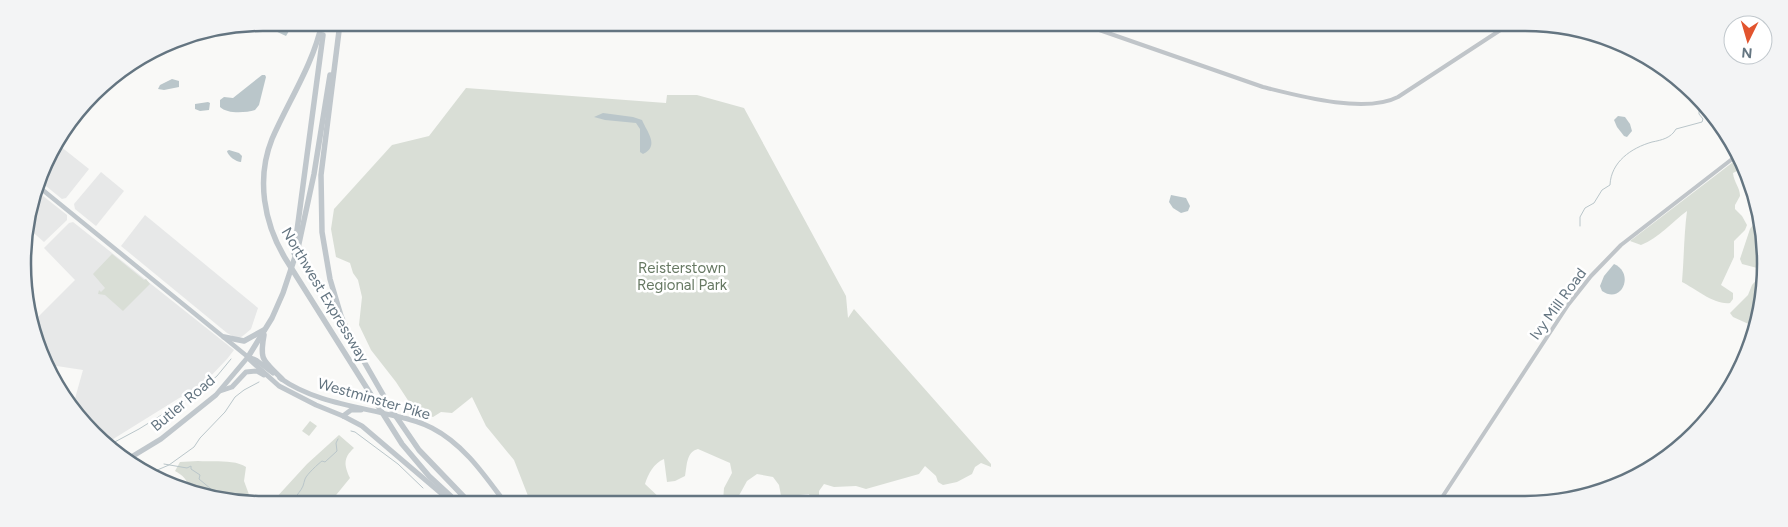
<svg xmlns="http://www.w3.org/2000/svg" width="1788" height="527" font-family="Figtree,sans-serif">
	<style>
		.built { fill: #e7e8e8 }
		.green { fill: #d9ded6 }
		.water { fill: #bac6ca }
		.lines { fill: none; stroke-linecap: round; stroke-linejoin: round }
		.stream { stroke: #bac6ca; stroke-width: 1 }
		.tertiary { stroke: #c0c5c9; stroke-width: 4 }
		.primary { stroke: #c0c7cc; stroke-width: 4.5 }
		.trunk { stroke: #c0c7cc; stroke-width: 5 }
		.motorway { stroke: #c0c7cc; stroke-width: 5.5 }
		.labels { text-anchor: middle; stroke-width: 5; stroke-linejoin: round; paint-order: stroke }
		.park-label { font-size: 15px; fill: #677963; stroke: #fff }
		.street-label { font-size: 15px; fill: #647581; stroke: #fff }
		.rim { fill: none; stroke: #647581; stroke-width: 2.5 }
	</style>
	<rect width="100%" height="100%" fill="#f9f9f7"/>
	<g class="built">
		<polygon points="65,133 65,139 60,146 89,169 66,198 62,199 41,182 47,157"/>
		<polygon points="101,172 124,191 96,226 75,209 74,204"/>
		<polygon points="38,192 67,215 67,220 44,242 28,228"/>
		<polygon points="145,215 258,308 251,329 244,335 238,339 227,333 121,246"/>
		<polygon points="73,222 234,350 227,359 205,382 110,441 107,440 72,409 83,370 50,365 31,326 31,324 75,280 44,248 69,223"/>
	</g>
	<g class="green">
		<path d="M466,88L666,103L667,95H697L744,108L846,296L848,318L854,309L991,464V467L981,463L975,467L972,474L957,482L943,485L938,482L936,476L925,466L919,474L866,489L856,486L834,487L824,484L819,491V501H812L809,494L799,495L796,501H782L779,485L773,477L757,474L747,481L736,501H723L724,488L732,473L730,463L698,449C686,452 687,466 685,476L675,481L667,482L664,459C654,463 648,474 645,484L663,501H530L514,460L486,426L472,397L452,413L441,412L433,417L415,411L396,382L371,350L359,325L362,297L358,280L353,273L350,263L336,257L331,229L334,209L392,145L429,136Z"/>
		<path d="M1737,159L1741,169L1733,173C1734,183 1740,187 1740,196L1735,205V209L1742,216L1747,225L1745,230L1734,241V257L1721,285L1733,293V299L1730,303C1714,305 1696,289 1682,282C1684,258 1684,234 1687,211C1672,222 1659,238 1641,245L1630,241Z"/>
		<polygon points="1761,220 1761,269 1742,264 1740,259 1750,229 1753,225"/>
		<polygon points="112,254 144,280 146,279 150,284 123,311 105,295 98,294 99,290 101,292 105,288 93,274"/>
		<polygon points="1761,275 1761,310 1756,325 1753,326 1733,317 1730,313 1748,295 1752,285"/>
		<polygon points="310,421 317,426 309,436 302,431"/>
		<path d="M339,435L354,448C343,458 344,465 350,478L332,500H274L307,464Z"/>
		<path d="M198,461C211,462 235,459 246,467L244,481L251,500H217L188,489C189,480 182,475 175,471L180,462Z"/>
	</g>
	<g class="water">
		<polygon points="264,23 294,23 286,36 273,30 252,25"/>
		<path d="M262,75H265L266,77L259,105L255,110C245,113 227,114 220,107V100L224,97L233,98Z"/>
		<polygon points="172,79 179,81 179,87 164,90 158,89 160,85"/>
		<polygon points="208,102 210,103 209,110 200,111 195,109 195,104"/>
		<path d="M603,113L633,117L642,120C647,132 660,146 643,154L640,152V129L636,123L605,120L594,117Z"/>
		<polygon points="1618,116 1625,117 1630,124 1632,131 1627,137 1624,136 1617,127 1614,120"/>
		<path d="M1719,124L1725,129L1732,148C1724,147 1719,136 1716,128Z"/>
		<path d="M229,150L239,153L242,156L241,162C236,162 228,156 227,151Z"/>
		<polygon points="1171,195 1186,198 1190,206 1188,211 1181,213 1173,208 1169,202"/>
		<path d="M1614,264C1635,273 1622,305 1602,291L1600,286L1604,276Z"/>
	</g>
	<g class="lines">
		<g class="stream">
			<path d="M1580,226V217L1585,208L1594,203L1602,190L1610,185C1611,162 1631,148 1652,142C1662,140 1671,138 1676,129L1702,122L1703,119L1699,114V109L1702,107"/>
			<polyline points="351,431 355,432 398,464 423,488"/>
			<polyline points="111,444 139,429 197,393 217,376 231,359"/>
			<polyline points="164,464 187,468 191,466 191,469 200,475 199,479 211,489 213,498"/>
			<polyline points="148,474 169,465 194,447 200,438 225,412 235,397 244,390 259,382"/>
			<path d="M294,500C297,494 301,491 303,486C304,484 304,481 305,479C307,474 318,464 322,461L325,462L337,451L336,443L338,439"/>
		</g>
		<g class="tertiary">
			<path d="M1085,25L1263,87C1299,96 1365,114 1398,97L1505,27"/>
			<polyline points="1439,502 1568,305 1591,276 1621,245 1736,156"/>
		</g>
		<polyline class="primary" points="39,187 248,357"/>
		<g class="trunk">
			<polyline points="248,357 256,360 273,373"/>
			<polyline points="249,359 279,386 316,405 343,416 362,426 449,500"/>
			<path d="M280,378C312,401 354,406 391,415C405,418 419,421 432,428C463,444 483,473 503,500"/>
			<polyline points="220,391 232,387 246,372 257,371 264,375"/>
			<polyline points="343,416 351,410 361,410"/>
			<polyline points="128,459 161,439 216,395 248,357"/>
		</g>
		<g class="motorway">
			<path d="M322,23C313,65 289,100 272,139C256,179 264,223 285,258L402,444L429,476L455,500"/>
			<polyline points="340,23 321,175 322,232 330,279 341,316 351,339 393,412 419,450 467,500"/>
			<polyline points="294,253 323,35"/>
			<path d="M264,335C259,362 264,360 282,379"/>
			<polyline points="224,337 244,341 264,330"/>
			<polyline points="248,357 272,318 283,293 298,248 314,174 330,75"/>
		</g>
	</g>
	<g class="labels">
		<g class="park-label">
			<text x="682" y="273">Reisterstown<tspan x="682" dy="17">Regional Park</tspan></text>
		</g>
		<g class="street-label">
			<text transform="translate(325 295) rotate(59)" y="5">Northwest Expressway</text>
			<text transform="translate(1558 304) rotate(-54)" y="5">Ivy Mill Road</text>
			<text transform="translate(374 399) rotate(16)" y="5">Westminster Pike</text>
			<text transform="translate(183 403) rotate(-40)" y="5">Butler Road</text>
		</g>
	</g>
	<path d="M0 0H1788V527H0ZM263 31H1525A232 232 0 0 1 1757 263V264A232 232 0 0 1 1525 496H263A232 232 0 0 1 31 264V263A232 232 0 0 1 263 31Z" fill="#f3f4f5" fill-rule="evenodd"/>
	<path class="rim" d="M263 31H1525A232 232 0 0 1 1757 263V264A232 232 0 0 1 1525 496H263A232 232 0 0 1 31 264V263A232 232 0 0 1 263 31Z"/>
	<g transform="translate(1748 40) rotate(185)"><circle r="24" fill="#ffffff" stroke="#c1c8cd"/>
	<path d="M0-4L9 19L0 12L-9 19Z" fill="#e2542e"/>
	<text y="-8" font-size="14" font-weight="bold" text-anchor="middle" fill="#647581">N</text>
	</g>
</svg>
